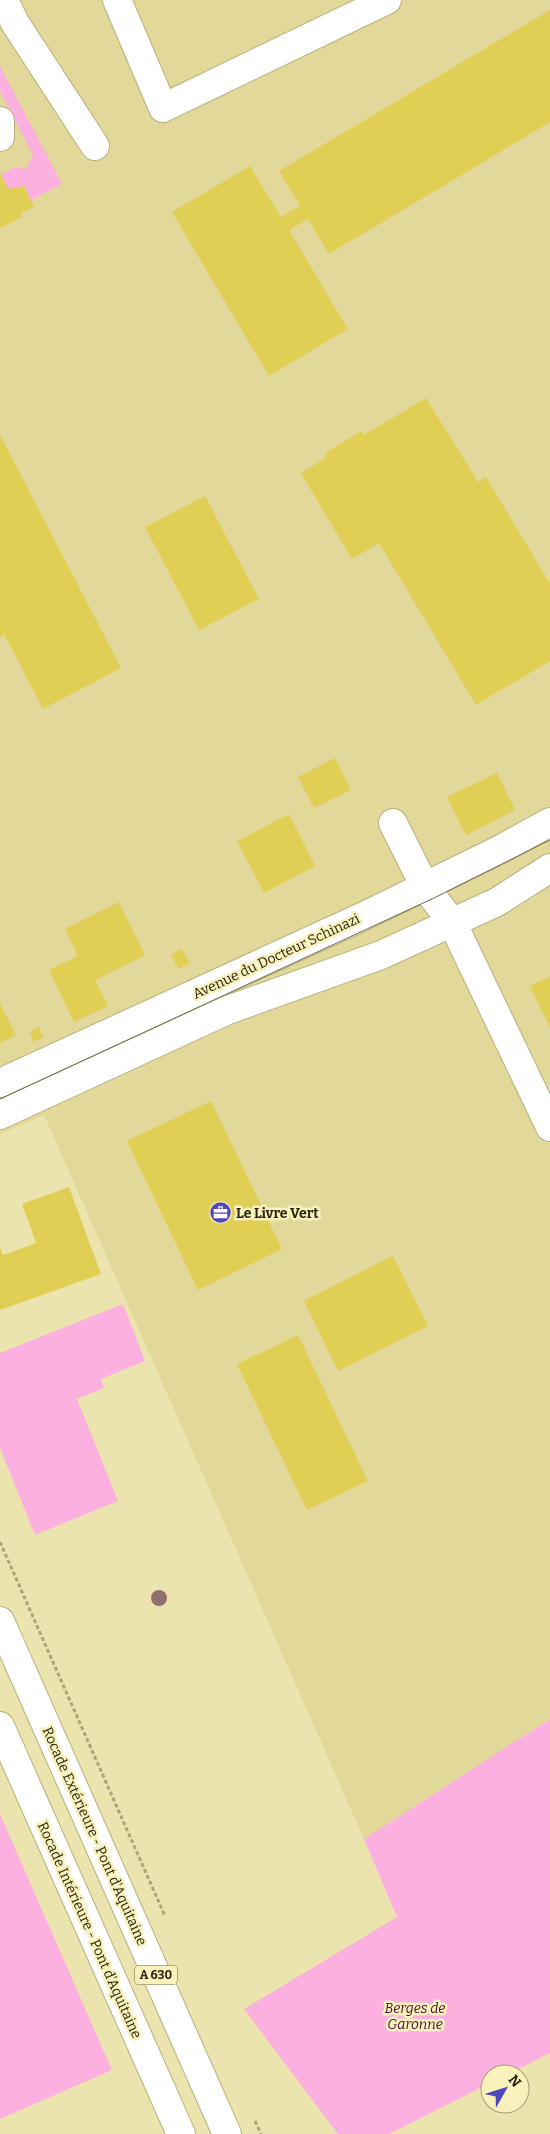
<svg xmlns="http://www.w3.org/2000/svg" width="550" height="2134" font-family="Bitter,serif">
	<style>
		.built { fill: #e1d89a }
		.green { fill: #fbb0e0 }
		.building { fill: #e1cf55 }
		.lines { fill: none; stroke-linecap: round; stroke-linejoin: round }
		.minor-casing { stroke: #b7b07b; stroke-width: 30 }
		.highway-casing { stroke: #b7b07b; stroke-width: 30 }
		.path { stroke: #aca57a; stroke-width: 3; stroke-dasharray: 4 2.5; stroke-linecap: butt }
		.minor { stroke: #fff; stroke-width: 28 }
		.highway { stroke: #fff; stroke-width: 28 }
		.tram { stroke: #6e6848; stroke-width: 1 }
		.tree { fill: #936f6f }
		.labels { text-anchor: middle; stroke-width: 5; stroke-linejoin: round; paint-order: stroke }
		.shield { fill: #f9f1bb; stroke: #676243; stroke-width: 1 }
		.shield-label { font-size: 12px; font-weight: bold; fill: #28240f }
		.street-label { font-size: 14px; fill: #28240f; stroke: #f9f1bb }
		.poi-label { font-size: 14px; font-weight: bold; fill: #28240f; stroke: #f9f1bb; text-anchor: start }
		.park-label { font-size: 14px; font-style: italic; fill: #4b103b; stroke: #f9f1bb }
	</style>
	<rect width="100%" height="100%" fill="#ece4ae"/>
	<polygon class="built" points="0,0 550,0 550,1719 364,1839 44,1115 0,1134"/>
	<g class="green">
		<polygon points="0,66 62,184 31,200 24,186 8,189 1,175 15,167 26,169 33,155 0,91"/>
		<polygon points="123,1304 145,1361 101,1379 104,1388 77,1399 118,1501 35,1535 0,1448 0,1353"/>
		<polygon points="550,1719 550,2053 508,2074 490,2074 490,2083 389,2134 338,2134 244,2009 397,1917 364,1839"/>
		<polygon points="0,1814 112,2070 0,2119"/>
	</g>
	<g class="building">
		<polygon points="550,10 550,122 329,254 308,219 289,230 348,329 269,376 172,212 250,166 281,217 300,206 279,171"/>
		<polygon points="0,173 8,189 24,186 34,207 20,213 22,217 0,228"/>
		<polygon points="426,398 478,482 486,477 550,584 550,661 476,705 379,543 352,559 301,473 327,457 325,453 362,431 364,435"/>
		<polygon points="0,435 121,668 43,709 4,634 0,637"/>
		<polygon points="205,496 259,599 199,630 145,527"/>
		<polygon points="335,758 351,790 314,808 298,777"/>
		<polygon points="497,773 515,810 466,835 447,797"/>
		<polygon points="289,814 315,866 264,893 237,841"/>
		<polygon points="119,902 145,955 95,980 108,1006 74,1022 49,970 78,956 65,929"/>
		<polygon points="182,949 190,963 179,969 171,955"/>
		<polygon points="550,976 550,1028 530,986"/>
		<polygon points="0,1004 16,1035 0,1043"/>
		<polygon points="39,1027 43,1037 33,1042 30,1032"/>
		<polygon points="211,1101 282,1249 198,1290 127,1141"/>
		<polygon points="69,1187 101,1274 0,1310 0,1247 3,1255 36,1243 22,1204"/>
		<polygon points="393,1256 428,1326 338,1371 304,1301"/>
		<polygon points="298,1335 368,1481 307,1510 237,1364"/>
	</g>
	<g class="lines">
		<defs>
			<g id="minor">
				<polyline points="4,0 15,23 95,146"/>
				<polyline points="117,0 163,108 387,0"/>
				<polyline points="0,121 0,137"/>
				<polyline points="393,823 425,887 452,922 550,1127"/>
				<polyline points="0,1083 364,916 499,850 550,822"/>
				<polyline points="0,1115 228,1010 381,955 497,902 550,868"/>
			</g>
			<g id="highway">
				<polyline points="0,1621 227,2134"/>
				<polyline points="0,1726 181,2134"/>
			</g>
		</defs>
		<use href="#minor" class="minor-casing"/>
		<use href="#highway" class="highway-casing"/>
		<g class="path">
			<polyline points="0,1542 165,1916"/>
			<polyline points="255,2121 261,2134"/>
		</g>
		<use href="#minor" class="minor"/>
		<use href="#highway" class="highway"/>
		<polyline class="tram" points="0,1099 434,898 550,840"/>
	</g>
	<circle class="tree" cx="159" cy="1598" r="8"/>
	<defs>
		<symbol id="office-disc" viewBox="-11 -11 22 22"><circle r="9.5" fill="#5046bd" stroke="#f9f1bb"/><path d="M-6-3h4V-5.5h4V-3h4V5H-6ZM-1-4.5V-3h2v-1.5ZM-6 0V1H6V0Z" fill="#fff"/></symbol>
	</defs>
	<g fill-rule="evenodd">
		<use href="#office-disc" x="208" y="1200" width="25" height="25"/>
	</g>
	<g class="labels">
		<rect class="shield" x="135" y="1965.5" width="42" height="19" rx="4"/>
		<g class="shield-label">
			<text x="156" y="1979">A 630</text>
		</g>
		<g class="street-label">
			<text transform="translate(276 956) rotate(-25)" y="5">Avenue du Docteur Schinazi</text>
			<text transform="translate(95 1836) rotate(66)" y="5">Rocade Extérieure - Pont d'Aquitaine</text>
			<text transform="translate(90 1930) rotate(66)" y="5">Rocade Intérieure - Pont d'Aquitaine</text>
		</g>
		<g class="poi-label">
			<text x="236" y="1218">Le Livre Vert</text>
		</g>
		<g class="park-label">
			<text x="415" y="2013">Berges de<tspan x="415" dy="16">Garonne</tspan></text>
		</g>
	</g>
	<g transform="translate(505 2089) rotate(51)"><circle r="24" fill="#f9f1bb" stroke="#a59f76"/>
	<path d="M0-4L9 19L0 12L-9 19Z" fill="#5046bd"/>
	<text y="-8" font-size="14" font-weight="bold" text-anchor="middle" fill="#28240f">N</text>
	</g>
</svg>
